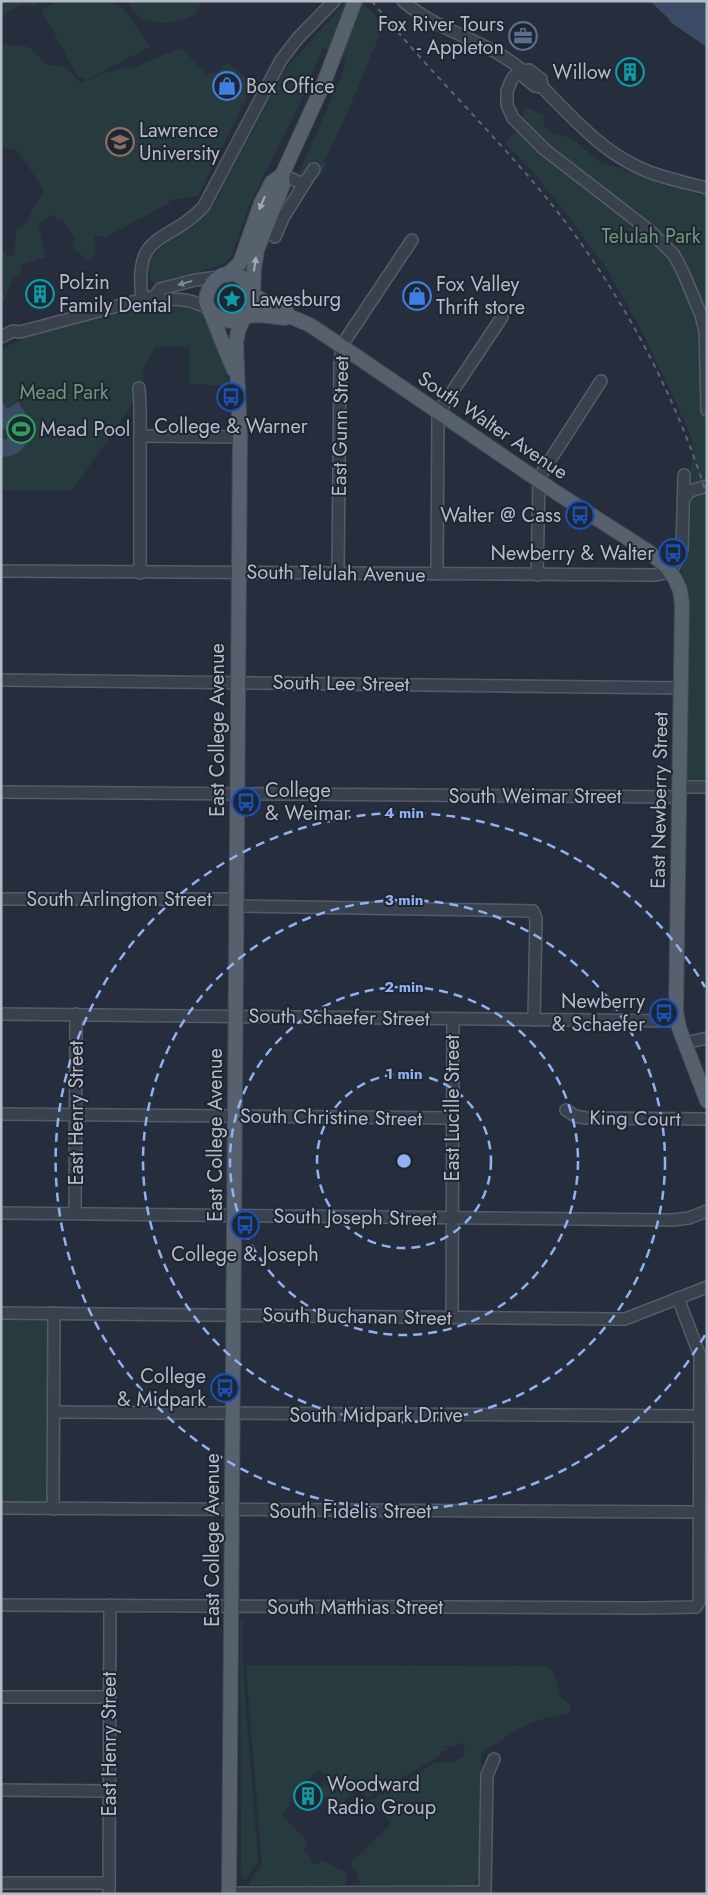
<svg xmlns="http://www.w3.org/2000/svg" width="708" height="1895" font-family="Jost,sans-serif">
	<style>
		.green { fill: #273a3e }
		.water { fill: #3c4b65 }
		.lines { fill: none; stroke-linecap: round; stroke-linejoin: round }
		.minor-casing { stroke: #545c68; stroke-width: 14 }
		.major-casing { stroke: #424a56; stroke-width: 16 }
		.minor { stroke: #39414d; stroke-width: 11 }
		.major { stroke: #57606d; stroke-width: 14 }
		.rail { stroke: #5c6474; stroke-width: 2; stroke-dasharray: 5 5; stroke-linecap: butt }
		.oneway { fill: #a2aab6 }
		.oneway2 { fill: #7d8591 }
		.ring { fill: none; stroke: #90b2f2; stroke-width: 2.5; stroke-dasharray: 9 6 }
		.labels { text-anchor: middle; stroke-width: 4; stroke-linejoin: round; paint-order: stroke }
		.poi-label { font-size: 20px; fill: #b5bcc8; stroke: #1e2632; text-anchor: start }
		.park-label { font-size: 20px; fill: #6e9779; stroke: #1e2632 }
		.street-label { font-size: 20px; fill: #b5bcc8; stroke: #1e2632 }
		.centre { fill: #90b2f2; stroke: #1e2632; stroke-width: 2.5 }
		.ring-label { font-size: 15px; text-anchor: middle; font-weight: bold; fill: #90b2f2; stroke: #1e2632; stroke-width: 4; stroke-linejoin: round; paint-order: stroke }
	</style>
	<rect width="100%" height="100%" fill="#262e3d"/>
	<g class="green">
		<polygon points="1,1 43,1 35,6 21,5 1,16"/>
		<polygon points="59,1 108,1 123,8 150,47 86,80 77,75 41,9"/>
		<path d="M127,1H202C200,4 198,9 196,12C181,25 151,27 136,14C133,11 130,5 127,1Z"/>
		<polygon points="346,1 361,1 384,25 344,120 324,162 327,164 317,179 304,174 298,175 341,77 347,59 323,47 302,99 250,204 231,256 225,263 219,266 157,283 150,281 148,268 150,261 158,250 168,240 194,226 213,207 283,72"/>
		<path d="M1,45C30,45 27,43 46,65C64,64 70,69 80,83L113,70L135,67L181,48L207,75L217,72L227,63L254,83L198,196L170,200L169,203L106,237L94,236C96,247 98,253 90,261L74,250L72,243L76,241L62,218L57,221L53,214L38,223L45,257L21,265L20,274L14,276L3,303L1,301V249L9,256L14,255L16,230L25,223L44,190L17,150L1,147Z"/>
		<polygon points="525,106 544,116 543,124 552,134 572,138 601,163 707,193 707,782 686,782 688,592 681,569 687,554 692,440 686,425 644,335 606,268 563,209 530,168 504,142 520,128"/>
		<polygon points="231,283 239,285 245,296 243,307 233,312 225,310 216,303 219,291"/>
		<path d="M169,304C180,304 190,304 199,310C212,320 227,369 230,386L189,384V347H155L143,368L142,390L72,491L1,490V349L29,336L133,310Z"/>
		<polygon points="1,1318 47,1319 47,1502 1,1502"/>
		<polygon points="243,1619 243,1674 258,1862 244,1881 240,1871 241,1871 241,1837 240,1620"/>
		<path d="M248,1665L546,1666C564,1677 551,1694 570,1704V1714C550,1715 534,1721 517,1730C508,1734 499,1745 490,1746L481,1755L480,1875L478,1881L474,1885H361L355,1869L348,1863L352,1862L392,1823L370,1801L436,1762H456L460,1758H463L465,1744L456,1743L455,1747L447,1746V1751H441V1755L367,1798L357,1788L336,1809L318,1790L329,1779L319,1769L289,1801L291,1804L282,1815L305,1839L304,1840L308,1845L304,1850L309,1855L313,1863L320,1865V1861H323L346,1872L348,1874L346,1883L344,1885H251L248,1884L262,1863L246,1667Z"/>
	</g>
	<g class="water">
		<polygon points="650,1 707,1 707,47 670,22 669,19"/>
		<path d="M1,401L7,409L18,402C22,408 28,415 29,423C33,441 20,458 1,457V438L6,440L15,424L3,430L1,428Z"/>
	</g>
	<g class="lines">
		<defs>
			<g id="minor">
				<path d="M403,1C438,32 488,40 523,71L524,77L535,86L542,87"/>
				<polyline points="521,69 512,79 507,91 507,105 513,118 544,149 650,231 674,255 683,272 701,315 705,331 707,410"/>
				<path d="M523,71L529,70L541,79L542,87C572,117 600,150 640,168C661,178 684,182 707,188"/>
				<polyline points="304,184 314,169"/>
				<polyline points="275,237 283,218 304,184 282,175"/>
				<path d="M155,296L162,300C180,298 192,300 208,308"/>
				<path d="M142,298C133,229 169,245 204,206L281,60L298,38L334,1"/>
				<polyline points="1,337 13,331 20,332 155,296 160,289 195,280 219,277"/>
				<polyline points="139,388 140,406 140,573"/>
				<polyline points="140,436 240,437"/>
				<polyline points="683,500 690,491 707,486"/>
				<polyline points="1,571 654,575 671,572 682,549 684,475"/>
				<polyline points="338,574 340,363 342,345 412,240"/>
				<polyline points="437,574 438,413 502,317"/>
				<polyline points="537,575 539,480 543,471 601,381"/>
				<polyline points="1,680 681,688"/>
				<polyline points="680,787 707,787"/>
				<polyline points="1,792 679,797"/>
				<polyline points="1,899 236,899"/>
				<polyline points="236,906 533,911 536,918 534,1020"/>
				<polyline points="1,1014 677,1021"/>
				<polyline points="685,1043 707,1038"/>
				<polyline points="566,1110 575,1116 586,1118 707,1119"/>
				<polyline points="1,1114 451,1118"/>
				<polyline points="1,1213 672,1220 689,1218 707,1211"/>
				<polyline points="75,1213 76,1014"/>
				<polyline points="1,1313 617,1319 625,1319 707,1287"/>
				<polyline points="452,1317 453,1019"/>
				<polyline points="54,1412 699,1416"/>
				<polyline points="1,1508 699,1512"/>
				<polyline points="53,1509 54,1313"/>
				<polyline points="1,1605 644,1608 696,1607 699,1602 700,1356 678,1298"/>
				<polyline points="1,1697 110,1697"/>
				<polyline points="1,1790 109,1791"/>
				<polyline points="1,1883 108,1883"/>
				<polyline points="229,1893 485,1892"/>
				<polyline points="109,1894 110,1605"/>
				<polyline points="485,1894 487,1775 494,1759"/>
			</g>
			<g id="major">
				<polyline points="227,275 240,263 261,203 272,182 282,175"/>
				<polyline points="253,291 254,269 257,250 283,185 282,175 323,85 355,1"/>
				<polyline points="254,295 270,305 286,311 289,316 310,325 334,341 557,493 649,552 666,566 675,579 680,590 682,604 676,1011 679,1028 707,1101"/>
				<path d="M210,311C216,317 223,321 231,321C275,321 247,253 215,280C210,285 206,294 206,301C207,306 210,311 212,316C219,334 226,352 234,370"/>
				<polyline points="246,316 261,315 285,318 287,317"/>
				<polyline points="229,1894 240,437 236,343 238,331 244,317"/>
			</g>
		</defs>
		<use href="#minor" class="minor-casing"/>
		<use href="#major" class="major-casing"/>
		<use href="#minor" class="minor"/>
		<use href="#major" class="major"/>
		<path class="rail" d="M372,1C429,72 496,135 553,206C620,291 675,392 707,496"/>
	</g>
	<defs><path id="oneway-solid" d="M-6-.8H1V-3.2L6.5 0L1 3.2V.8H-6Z" transform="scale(1.25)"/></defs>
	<g class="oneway">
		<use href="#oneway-solid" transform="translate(262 203) rotate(113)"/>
		<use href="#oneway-solid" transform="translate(255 264) rotate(-82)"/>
	</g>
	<use class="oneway2" href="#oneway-solid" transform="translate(185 283) rotate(165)"/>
	<g class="ring">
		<circle cx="404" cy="1161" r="87"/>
		<circle cx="404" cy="1161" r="174"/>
		<circle cx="404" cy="1161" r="261"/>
		<path d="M705 1335A348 348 0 1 1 705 987"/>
	</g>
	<defs>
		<symbol id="office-ring" viewBox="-11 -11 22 22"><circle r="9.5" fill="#1e2632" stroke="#5c6f8a" stroke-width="1.5"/><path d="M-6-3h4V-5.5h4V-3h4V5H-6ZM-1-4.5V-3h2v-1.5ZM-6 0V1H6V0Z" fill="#5c6f8a"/></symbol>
		<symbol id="building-ring" viewBox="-11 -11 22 22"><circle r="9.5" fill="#1e2632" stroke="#0f9aa8" stroke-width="1.5"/><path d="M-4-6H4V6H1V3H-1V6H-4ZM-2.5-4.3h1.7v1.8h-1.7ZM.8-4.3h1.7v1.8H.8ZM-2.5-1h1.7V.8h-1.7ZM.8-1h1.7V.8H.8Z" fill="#0f9aa8"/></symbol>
		<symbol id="shop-ring" viewBox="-11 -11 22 22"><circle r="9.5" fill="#1e2632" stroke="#3f7fe0" stroke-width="1.5"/><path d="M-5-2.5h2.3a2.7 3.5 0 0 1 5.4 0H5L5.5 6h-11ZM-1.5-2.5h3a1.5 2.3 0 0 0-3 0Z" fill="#3f7fe0"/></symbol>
		<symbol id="university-ring" viewBox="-11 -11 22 22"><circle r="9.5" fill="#1e2632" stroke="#8d6e63" stroke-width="1.5"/><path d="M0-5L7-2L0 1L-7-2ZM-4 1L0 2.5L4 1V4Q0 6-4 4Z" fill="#8d6e63"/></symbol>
		<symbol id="sight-ring" viewBox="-11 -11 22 22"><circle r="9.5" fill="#1e2632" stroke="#0f9aa8" stroke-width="1.5"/><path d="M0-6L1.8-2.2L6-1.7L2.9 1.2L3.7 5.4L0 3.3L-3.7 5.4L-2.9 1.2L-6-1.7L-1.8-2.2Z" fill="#0f9aa8"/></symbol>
		<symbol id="bus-ring" viewBox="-11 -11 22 22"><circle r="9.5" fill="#1e2632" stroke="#1a4fb4" stroke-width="1.5"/><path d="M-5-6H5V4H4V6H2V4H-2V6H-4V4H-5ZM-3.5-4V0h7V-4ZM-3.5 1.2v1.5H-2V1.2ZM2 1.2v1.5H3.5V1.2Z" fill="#1a4fb4"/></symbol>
		<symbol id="stadium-ring" viewBox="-11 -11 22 22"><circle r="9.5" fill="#1e2632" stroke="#2e9e5b" stroke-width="1.5"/><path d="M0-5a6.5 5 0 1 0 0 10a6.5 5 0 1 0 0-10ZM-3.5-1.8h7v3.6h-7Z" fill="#2e9e5b"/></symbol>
	</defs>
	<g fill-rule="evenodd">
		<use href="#office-ring" x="507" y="20" width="32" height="32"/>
		<use href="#building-ring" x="614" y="56" width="32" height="32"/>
		<use href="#shop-ring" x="211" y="70" width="32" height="32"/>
		<use href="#university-ring" x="104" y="126" width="32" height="32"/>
		<use href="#building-ring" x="24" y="278" width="32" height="32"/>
		<use href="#shop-ring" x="401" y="280" width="32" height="32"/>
		<use href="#sight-ring" x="216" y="283" width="32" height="32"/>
		<use href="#bus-ring" x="215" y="381" width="32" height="32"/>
		<use href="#stadium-ring" x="5" y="413" width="32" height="32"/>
		<use href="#bus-ring" x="564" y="499" width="32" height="32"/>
		<use href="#bus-ring" x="657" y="537" width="32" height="32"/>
		<use href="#bus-ring" x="230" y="786" width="32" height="32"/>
		<use href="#bus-ring" x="648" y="997" width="32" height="32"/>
		<use href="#bus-ring" x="229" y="1209" width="32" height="32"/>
		<use href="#bus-ring" x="209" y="1372" width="32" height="32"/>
		<use href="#building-ring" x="292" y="1780" width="32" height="32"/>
	</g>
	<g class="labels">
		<g class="poi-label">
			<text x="504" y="31" text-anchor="end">Fox River Tours<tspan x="504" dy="23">- Appleton</tspan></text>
			<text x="611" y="79" text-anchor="end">Willow</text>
			<text x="246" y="93">Box Office</text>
			<text x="139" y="137">Lawrence<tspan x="139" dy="23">University</tspan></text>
			<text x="59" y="289">Polzin<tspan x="59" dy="23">Family Dental</tspan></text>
			<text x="436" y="291">Fox Valley<tspan x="436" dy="23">Thrift store</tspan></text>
			<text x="251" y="306">Lawesburg</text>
			<text x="231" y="433" text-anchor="middle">College &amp; Warner</text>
			<text x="40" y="436">Mead Pool</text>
			<text x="561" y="522" text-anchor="end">Walter @ Cass</text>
			<text x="654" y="560" text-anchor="end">Newberry &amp; Walter</text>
			<text x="265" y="797">College<tspan x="265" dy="23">&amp; Weimar</tspan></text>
			<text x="645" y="1008" text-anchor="end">Newberry<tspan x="645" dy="23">&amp; Schaefer</tspan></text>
			<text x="245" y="1261" text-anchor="middle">College &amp; Joseph</text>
			<text x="206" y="1383" text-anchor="end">College<tspan x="206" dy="23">&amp; Midpark</tspan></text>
			<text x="327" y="1791">Woodward<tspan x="327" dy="23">Radio Group</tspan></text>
		</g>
		<g class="park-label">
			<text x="651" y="243">Telulah Park</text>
			<text x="64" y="399">Mead Park</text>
		</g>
		<g class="street-label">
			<text transform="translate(493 425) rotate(34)" y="7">South Walter Avenue</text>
			<text transform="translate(340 426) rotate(-89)" y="7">East Gunn Street</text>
			<text transform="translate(336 573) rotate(1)" y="7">South Telulah Avenue</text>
			<text transform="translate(341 683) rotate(1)" y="7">South Lee Street</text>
			<text transform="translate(217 730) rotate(-90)" y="7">East College Avenue</text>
			<text x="535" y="803">South Weimar Street</text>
			<text transform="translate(659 800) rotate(-89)" y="7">East Newberry Street</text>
			<text x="119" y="906">South Arlington Street</text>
			<text transform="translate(339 1017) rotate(1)" y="7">South Schaefer Street</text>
			<text transform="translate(452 1108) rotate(-90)" y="7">East Lucille Street</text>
			<text transform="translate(76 1113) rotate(-90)" y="7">East Henry Street</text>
			<text transform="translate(331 1117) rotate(1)" y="7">South Christine Street</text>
			<text transform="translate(635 1118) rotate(1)" y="7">King Court</text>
			<text transform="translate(215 1135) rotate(-90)" y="7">East College Avenue</text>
			<text transform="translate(355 1217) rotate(1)" y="7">South Joseph Street</text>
			<text transform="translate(357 1316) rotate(1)" y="7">South Buchanan Street</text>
			<text x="376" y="1422">South Midpark Drive</text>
			<text x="350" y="1518">South Fidelis Street</text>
			<text transform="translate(212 1540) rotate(-90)" y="7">East College Avenue</text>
			<text x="355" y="1614">South Matthias Street</text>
			<text transform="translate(109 1744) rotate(-90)" y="7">East Henry Street</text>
		</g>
	</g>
	<circle cx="404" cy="1161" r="8" class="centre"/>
	<g class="ring-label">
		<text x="404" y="818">4 min</text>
		<text x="404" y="905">3 min</text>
		<text x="404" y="992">2 min</text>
		<text x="404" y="1079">1 min</text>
	</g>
	<rect width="708" height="1895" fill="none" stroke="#b5bcc8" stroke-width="5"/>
</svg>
